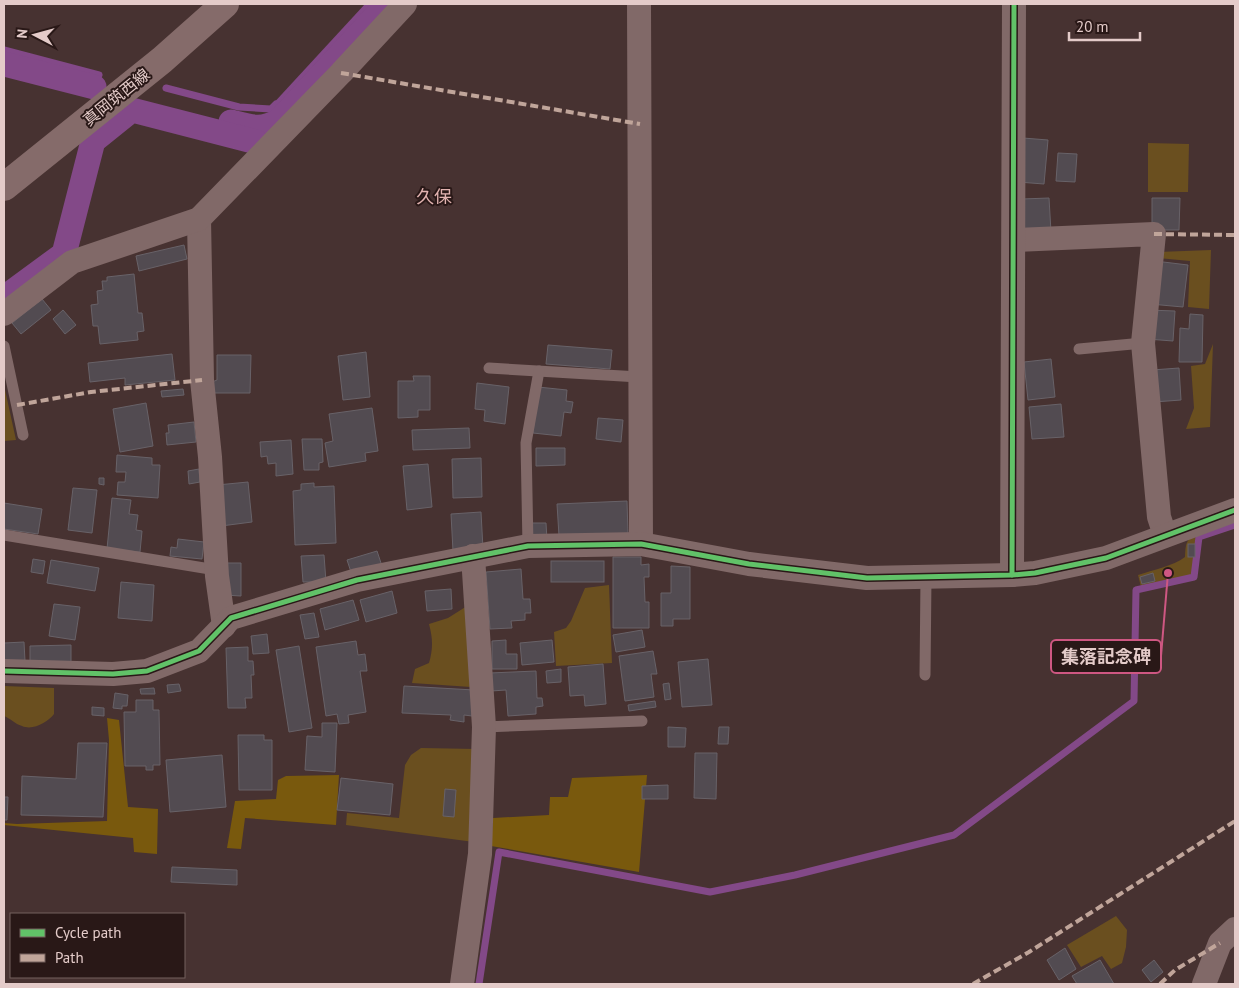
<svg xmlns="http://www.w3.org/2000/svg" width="1239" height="988" font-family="'PT Sans','Noto Sans JP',sans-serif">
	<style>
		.green { fill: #6a4f1f }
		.forest { fill: #79590d }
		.water { fill: #834988 }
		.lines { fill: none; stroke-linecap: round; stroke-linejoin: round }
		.stream { stroke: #834988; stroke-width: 7 }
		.canal { stroke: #834988; stroke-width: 25 }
		.building { fill: #524b51; stroke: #686268 }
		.service { stroke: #816968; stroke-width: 11 }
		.minor { stroke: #816968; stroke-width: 24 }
		.secondary { stroke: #856b6a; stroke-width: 28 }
		.quiet { stroke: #c0a59a; stroke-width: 4; stroke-dasharray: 8 4; stroke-linecap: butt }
		.cycleway-casing { stroke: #291817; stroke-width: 8 }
		.cycleway { stroke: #61c268; stroke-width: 5 }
		.labels { text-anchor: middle; stroke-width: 4; stroke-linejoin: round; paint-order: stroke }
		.street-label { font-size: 16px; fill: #e4cbc9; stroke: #291817 }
		.neighbourhood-label { font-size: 18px; fill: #e2b3b0; stroke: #291817 }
		.leader { fill: none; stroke: #ce5782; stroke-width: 2 }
		.callout-dot { fill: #ce5782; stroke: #291817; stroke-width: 2 }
		.callout { fill: #291817; stroke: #ce5782; stroke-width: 2 }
		.callout-label { font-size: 18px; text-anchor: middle; font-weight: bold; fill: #e4cbc9 }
	</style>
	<rect width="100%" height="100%" fill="#473231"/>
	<g class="green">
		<polygon points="1148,143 1189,144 1188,192 1148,192"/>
		<polygon points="1211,250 1209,309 1188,307 1190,261 1158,258 1158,252"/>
		<polygon points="1213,344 1210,427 1186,429 1194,408 1191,366 1205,364"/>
		<polygon points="4,385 16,440 4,441"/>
		<path d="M1199,533L1193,576L1141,587L1138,575C1153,570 1173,566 1185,557C1186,544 1185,539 1199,533Z"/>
		<polygon points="609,585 612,663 556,666 554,632 566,628 571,621 585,588"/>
		<path d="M467,606L471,687L412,683L415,669L429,663C433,649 433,639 429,624L448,618Z"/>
		<path d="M4,686L54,688V714C48,722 33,731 22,726C15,724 10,718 4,716Z"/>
		<polygon points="421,748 476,749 474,842 346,825 347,813 399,818 405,765 411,755"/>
		<polygon points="1116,916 1127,930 1126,947 1122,963 1111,969 1102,956 1081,967 1067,945"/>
	</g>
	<g class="forest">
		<polygon points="107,718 119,720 128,807 158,809 157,854 134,852 133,838 4,825 4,823 17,824 107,821 109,740"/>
		<polygon points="339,775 336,825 245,818 241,849 227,848 235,801 276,799 278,780 286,776"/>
		<polygon points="647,775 639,872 491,846 493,818 549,815 550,797 568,797 572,778"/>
	</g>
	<polygon class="water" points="365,4 371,4 271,112 270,107"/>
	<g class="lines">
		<g class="stream">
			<polyline points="4,50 99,75"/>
			<polyline points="166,88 239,107 271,109 276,104"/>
			<polyline points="479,984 499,852 710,892 795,875 954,835 1134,701 1136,590 1194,577 1199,537 1235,525"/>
		</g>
		<g class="canal">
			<polyline points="4,64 94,87"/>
			<path d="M231,122C251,127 260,131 279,121L387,4"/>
			<polyline points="4,298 64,254 93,141 129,112 132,110 256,142"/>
		</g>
	</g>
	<g class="building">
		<polygon points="1023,138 1048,140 1044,184 1018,182"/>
		<polygon points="1058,153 1077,154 1075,182 1056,181"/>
		<polygon points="1049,198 1051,232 1023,234 1022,199"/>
		<polygon points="1152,198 1180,198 1179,230 1152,230"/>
		<polygon points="184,245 187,259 139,271 136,256"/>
		<polygon points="1155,261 1188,265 1183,307 1150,304"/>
		<polygon points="134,274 138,313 142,313 144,331 137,332 138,340 100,344 98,326 93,326 91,305 98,304 97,291 103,290 102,281 107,281 107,277"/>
		<polygon points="42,299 51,310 21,334 12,323"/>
		<polygon points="63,310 76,325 65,334 53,319"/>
		<polygon points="1148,310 1175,311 1173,341 1147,339"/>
		<polygon points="1190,314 1203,315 1202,362 1179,362 1180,328 1189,329"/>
		<polygon points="548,345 612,350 610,369 546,364"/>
		<polygon points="366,352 370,397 343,400 338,356"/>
		<polygon points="172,354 175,380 125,385 125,378 90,382 88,363"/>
		<polygon points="217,355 251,355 250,393 212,393 212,382 217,380"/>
		<polygon points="1051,359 1055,397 1028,400 1024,362"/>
		<polygon points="1179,368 1181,400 1154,402 1152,370"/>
		<polygon points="413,376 430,376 430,410 418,410 418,417 398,418 398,381 414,381"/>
		<polygon points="477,383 509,387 505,424 484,421 485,410 475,409"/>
		<polygon points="538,387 567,390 566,401 573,402 571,413 564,412 561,436 533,433"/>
		<polygon points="183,389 184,395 162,397 161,391"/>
		<polygon points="146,403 153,446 120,452 113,409"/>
		<polygon points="1061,404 1064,437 1032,439 1029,407"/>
		<polygon points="372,408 378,451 365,453 366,461 329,467 325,443 333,441 329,414"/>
		<polygon points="598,418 623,420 621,442 596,439"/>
		<polygon points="194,422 196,442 167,445 166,433 169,433 168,425"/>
		<polygon points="469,428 470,448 413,450 412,430"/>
		<polygon points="302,439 322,439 323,462 319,463 319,470 304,470"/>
		<polygon points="291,440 293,474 276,476 276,463 268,464 267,456 261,457 260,442"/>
		<polygon points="536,448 565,448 565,465 536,466"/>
		<polygon points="117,455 152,458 152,465 160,465 158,498 117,495 118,482 125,482 126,472 116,472"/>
		<polygon points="481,458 482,497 453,498 452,459"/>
		<polygon points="428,464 432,507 407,510 403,466"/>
		<polygon points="199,469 200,482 189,484 188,471"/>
		<polygon points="99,478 104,478 104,485 99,484"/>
		<polygon points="248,482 252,522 221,526 217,485"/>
		<polygon points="314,483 314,487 334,486 336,543 295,545 293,491 301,490 301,484"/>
		<polygon points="73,488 97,490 92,533 68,530"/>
		<polygon points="112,498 131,500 129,514 138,515 136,530 142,531 140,552 107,549"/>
		<polygon points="627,501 628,534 559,536 557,504"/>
		<polygon points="4,503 42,509 38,534 4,529"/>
		<polygon points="481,512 483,549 453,551 451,514"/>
		<polygon points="528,523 546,523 547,540 529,540"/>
		<polygon points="178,539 204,542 202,559 170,556 171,547 177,548"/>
		<rect x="1188" y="544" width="7" height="13"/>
		<polygon points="377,551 382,566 352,575 347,560"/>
		<polygon points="324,555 326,582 303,582 301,556"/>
		<polygon points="613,557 641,557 641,565 649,564 649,577 644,577 645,602 649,602 649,628 613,628"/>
		<polygon points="33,559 45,561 43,574 31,572"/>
		<polygon points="51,560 99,568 95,591 47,583"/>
		<rect x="551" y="561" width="53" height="21"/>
		<polygon points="224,563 241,563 241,596 224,595"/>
		<polygon points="671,566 690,567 690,619 673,619 673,626 661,626 661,593 671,593"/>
		<polygon points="521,569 523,599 530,599 531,613 525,613 525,620 511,621 512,628 490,629 486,572"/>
		<polygon points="1153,573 1155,581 1142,584 1140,577"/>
		<polygon points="121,582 154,585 152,621 118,618"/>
		<polygon points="451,589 452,609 427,611 425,591"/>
		<polygon points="392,591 397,613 366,622 360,600"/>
		<polygon points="353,600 359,620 325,630 320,609"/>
		<polygon points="54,604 80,607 75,640 49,636"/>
		<polygon points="314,613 319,637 305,639 300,615"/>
		<polygon points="642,630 645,647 616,652 613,635"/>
		<polygon points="267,634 269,653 253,654 251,636"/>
		<polygon points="506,640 506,654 517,654 517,669 492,669 492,641"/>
		<polygon points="552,640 554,662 522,665 520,643"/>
		<polygon points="356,641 358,655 365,654 367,671 360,671 366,712 348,715 349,723 339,724 337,714 326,716 316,647"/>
		<polygon points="24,642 25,661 4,662 4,643"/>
		<polygon points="71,645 71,666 30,666 30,646"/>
		<polygon points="299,646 312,728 289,732 276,650"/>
		<polygon points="248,647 248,661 253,661 254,675 251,675 252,698 245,698 246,708 228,708 226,648"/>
		<polygon points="653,651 657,674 651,674 654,697 625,701 619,656"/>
		<polygon points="708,659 712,705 682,707 678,662"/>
		<polygon points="603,664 606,704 585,706 584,695 570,696 568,667"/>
		<polygon points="561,669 561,682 547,683 546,671"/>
		<polygon points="536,671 537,698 542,698 543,706 536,707 536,714 508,716 506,690 491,691 490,673"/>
		<polygon points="669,683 671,699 665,700 663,684"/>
		<polygon points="179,684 181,691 168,693 167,685"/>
		<polygon points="404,686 474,690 472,716 464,715 464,722 450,720 451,715 402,713"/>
		<polygon points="154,688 155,694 141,694 140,689"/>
		<polygon points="115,693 128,695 127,706 122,706 122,709 113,708"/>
		<polygon points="136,700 153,700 153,710 159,710 160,765 153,765 153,770 146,770 146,766 125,766 124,712 136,712"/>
		<polygon points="655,701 656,707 629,711 628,705"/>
		<polygon points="92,707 104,708 104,716 92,715"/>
		<polygon points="322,723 337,723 335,772 305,770 307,736 322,737"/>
		<polygon points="668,727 686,728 685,747 668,747"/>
		<polygon points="719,727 729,727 728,744 718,744"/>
		<polygon points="238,735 264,735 264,740 272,740 272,790 239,790"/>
		<polygon points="78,743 107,743 103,817 21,815 22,776 76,779"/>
		<polygon points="695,753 717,753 716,799 694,798"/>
		<polygon points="222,755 226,807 170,812 166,760"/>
		<polygon points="341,778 393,784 390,815 337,810"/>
		<polygon points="668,785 668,799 642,799 642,786"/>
		<polygon points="445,789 456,790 454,817 443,816"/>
		<polygon points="4,797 8,797 7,820 4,820"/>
		<polygon points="172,867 237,870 237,885 171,882"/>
		<polygon points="1065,948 1076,969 1059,980 1047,960"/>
		<polygon points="1100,960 1114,984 1077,984 1072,976"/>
		<polygon points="1154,960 1163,972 1151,982 1142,970"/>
	</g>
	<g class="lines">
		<g class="service">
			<polyline points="4,346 23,435"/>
			<polyline points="1079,349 1143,343"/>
			<polyline points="489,368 639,377"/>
			<polyline points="4,535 216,570"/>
			<polyline points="528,546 526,443 539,371"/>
			<polyline points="925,675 926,578"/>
			<polyline points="484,727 642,721"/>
		</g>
		<g class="minor">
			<polyline points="639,4 641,544"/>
			<polyline points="199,219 202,380 210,457 217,576 224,626"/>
			<polyline points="1014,240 1154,234 1143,343 1159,517 1165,535"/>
			<polyline points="4,314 72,262 199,219 341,73 405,4"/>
			<polyline points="1012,575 1014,4"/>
			<polyline points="4,671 113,674 147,671 199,651 231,618 357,580 528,546 641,544 749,564 867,578 1012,575 1035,573 1106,558 1235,510"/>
			<polyline points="462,984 480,854 484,727 473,556"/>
			<polyline points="1204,984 1220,943 1235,929"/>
		</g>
		<polyline class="secondary" points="4,187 162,60 225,4"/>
		<g class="quiet">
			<polyline points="341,73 640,124"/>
			<polyline points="1154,234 1235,235"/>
			<polyline points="17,405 91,392 202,380"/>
			<polyline points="973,984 1029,952 1235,821"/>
			<polyline points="1160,984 1175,970 1220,943"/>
		</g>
		<defs>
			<g id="cycleway">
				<polyline points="1012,575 1014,4"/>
				<polyline points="4,671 113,674 147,671 199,651 231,618 357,580 528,546 641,544 749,564 867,578 1012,575 1035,573 1106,558 1235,510"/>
			</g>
		</defs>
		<use href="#cycleway" class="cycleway-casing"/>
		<use href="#cycleway" class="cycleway"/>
	</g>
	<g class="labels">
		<g class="street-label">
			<text transform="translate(116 97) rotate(-39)" y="6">真岡筑西線</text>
		</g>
		<g class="neighbourhood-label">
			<text x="434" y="203">久保</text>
		</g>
	</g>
	<path class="leader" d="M1168 573L1161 656"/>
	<circle class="callout-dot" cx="1168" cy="573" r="5"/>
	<rect class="callout" x="1051" y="640" width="110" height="33" rx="5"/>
	<g class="callout-label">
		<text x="1106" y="663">集落記念碑</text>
	</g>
	<rect width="1239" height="988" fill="none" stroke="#e4cbc9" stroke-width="10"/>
	<rect x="10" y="913" width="175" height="65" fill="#291817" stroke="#74605e"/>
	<rect x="20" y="929" width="25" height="8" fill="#61c268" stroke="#74605e"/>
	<text x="55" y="938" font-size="15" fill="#e4cbc9">Cycle path</text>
	<rect x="20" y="954" width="25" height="8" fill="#c0a59a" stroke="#74605e"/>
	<text x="55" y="963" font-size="15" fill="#e4cbc9">Path</text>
	<g transform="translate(35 35) rotate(276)" stroke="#291817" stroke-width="4" paint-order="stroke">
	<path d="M0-4L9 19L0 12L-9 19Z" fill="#e4cbc9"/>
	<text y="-8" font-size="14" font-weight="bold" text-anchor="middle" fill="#e4cbc9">N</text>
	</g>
	<path d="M1069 32v8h71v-8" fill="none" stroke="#e4cbc9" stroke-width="2.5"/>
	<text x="1076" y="32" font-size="15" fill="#e4cbc9" stroke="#291817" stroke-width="4" paint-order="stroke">20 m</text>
</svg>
